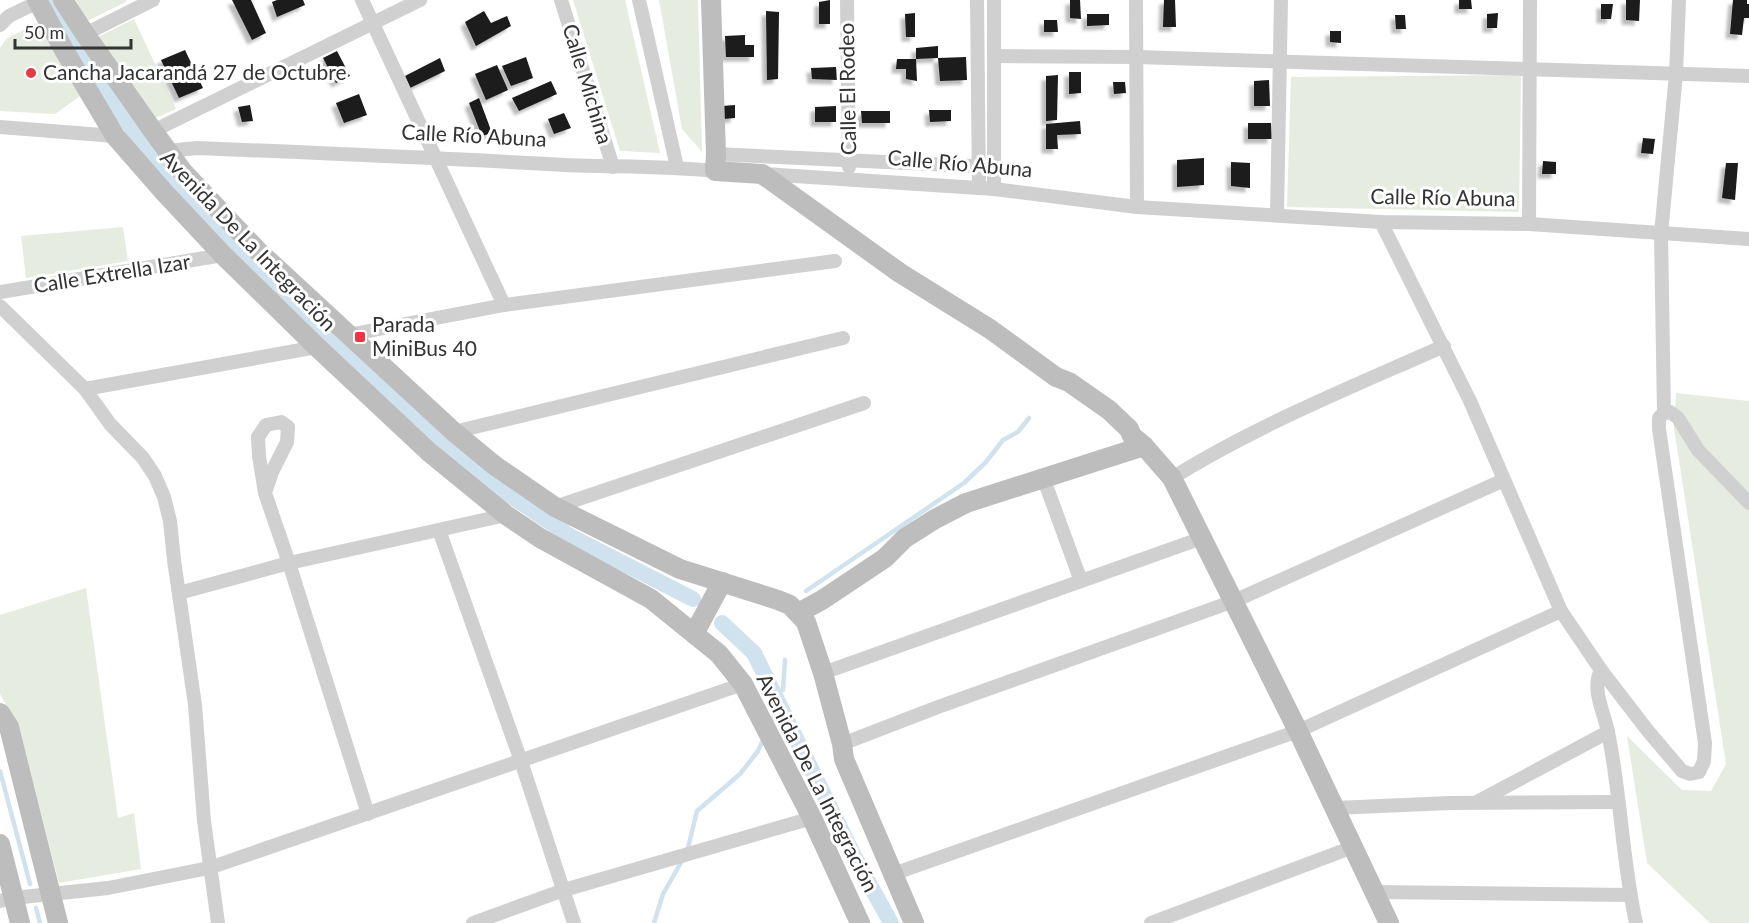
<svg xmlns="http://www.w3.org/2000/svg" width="1749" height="923" font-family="Lato,sans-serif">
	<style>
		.green { fill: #e6ecdf }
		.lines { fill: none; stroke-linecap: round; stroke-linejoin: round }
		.stream { stroke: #cfe2ee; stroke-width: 4.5 }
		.canal { stroke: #cfe2ee; stroke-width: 16 }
		.building { fill: #1a1a1a; filter: url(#shadow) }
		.street { stroke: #d0d0d0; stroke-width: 14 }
		.secondary { stroke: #bdbdbd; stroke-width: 20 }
		.poi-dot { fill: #e63946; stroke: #fff; stroke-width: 2 }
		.labels { text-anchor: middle; stroke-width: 6; stroke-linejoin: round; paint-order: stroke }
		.poi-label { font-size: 21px; fill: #333; stroke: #fff; text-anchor: start }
		.street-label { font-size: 21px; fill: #333; stroke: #fff }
	</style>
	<defs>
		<filter id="shadow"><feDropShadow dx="-4.5" dy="4.5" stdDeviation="1.5" flood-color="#0004"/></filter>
	</defs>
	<rect width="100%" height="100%" fill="#fff"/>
	<g class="green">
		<polygon points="76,0 126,0 126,2 87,21"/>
		<polygon points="573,0 625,0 660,153 620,151"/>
		<polygon points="659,0 698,0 702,152 682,129"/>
		<polygon points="134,19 176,109 153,119 98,37"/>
		<polygon points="37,23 80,96 55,114 0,111 0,48 6,39"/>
		<polygon points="1521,75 1519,212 1287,207 1291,77"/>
		<polygon points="123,227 128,261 26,278 21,236"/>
		<polygon points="1676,393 1749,401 1749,923 1710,923 1647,863 1627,736 1682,790 1711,791 1726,764 1674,428"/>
		<polygon points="86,588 118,818 134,813 141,869 59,883 20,730 0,694 0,615"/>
	</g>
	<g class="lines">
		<g class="stream">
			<polyline points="806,591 964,483 986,462 1003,440 1018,432 1029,418"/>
			<polyline points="783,690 785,660"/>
			<polyline points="770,725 775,714"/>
			<polyline points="0,771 30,884"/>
			<polyline points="687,852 697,811 740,774 758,751 764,738"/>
			<polyline points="36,908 40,923"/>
			<polyline points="654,923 663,894 683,859"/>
		</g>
		<g class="canal">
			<polyline points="49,0 71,43 160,167 199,215 263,276 301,308 429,431 504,491 570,536 693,599"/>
			<polyline points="722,623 754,653 854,856 891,923"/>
		</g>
	</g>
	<g class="building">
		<polygon points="232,0 251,0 266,33 252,40"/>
		<polygon points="277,0 303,0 305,5 277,17 272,2"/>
		<polygon points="830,0 830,24 819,24 819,2"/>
		<polygon points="1070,0 1080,0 1081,19 1070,18"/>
		<polygon points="1164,0 1175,0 1176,27 1163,27"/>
		<polygon points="1459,0 1471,0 1472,9 1459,9"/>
		<polygon points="1626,0 1640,0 1639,21 1626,20"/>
		<polygon points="1733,0 1747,0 1747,4 1749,4 1749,18 1744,18 1742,35 1730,34"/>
		<polygon points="1601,4 1613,4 1611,19 1601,19"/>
		<polygon points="484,11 491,23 507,16 511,26 476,46 465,22"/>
		<polygon points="766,11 779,12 778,79 767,80"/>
		<polygon points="915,13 915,37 906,37 905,14"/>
		<polygon points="1498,13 1497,28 1487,28 1487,14"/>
		<polygon points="1087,14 1109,14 1109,25 1087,26"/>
		<polygon points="1395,15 1405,15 1406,29 1396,29"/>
		<polygon points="1044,20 1057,20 1058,32 1044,32"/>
		<polygon points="1330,31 1341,31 1341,43 1330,42"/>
		<polygon points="745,35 745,45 754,45 754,57 726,57 725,36"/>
		<polygon points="938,46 938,58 916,59 916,48"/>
		<polygon points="185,50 203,88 179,98 161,60"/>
		<polygon points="337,51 350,76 336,83 323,58"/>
		<polygon points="526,57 533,78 511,86 502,66"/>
		<polygon points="966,57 967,80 940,81 938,58"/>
		<polygon points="440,58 445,71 410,88 405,76"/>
		<polygon points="897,59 916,59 917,81 906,79 906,69 896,69"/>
		<polygon points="497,65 508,90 486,100 475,74"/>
		<polygon points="836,67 837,80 812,79 811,68"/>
		<polygon points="1069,72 1081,72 1081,93 1069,94"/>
		<polygon points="1058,75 1057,120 1046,121 1046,76"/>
		<polygon points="1269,80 1270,106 1254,106 1254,81"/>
		<polygon points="551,81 557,94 519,111 512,98"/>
		<polygon points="1113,82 1125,82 1126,93 1114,94"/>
		<polygon points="359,94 367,115 344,123 336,103"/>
		<polygon points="479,98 492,133 482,136 469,103"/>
		<polygon points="250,105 253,121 242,122 238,107"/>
		<polygon points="735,105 735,118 723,119 722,106"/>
		<polygon points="836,106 836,122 815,122 815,107"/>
		<polygon points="929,110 951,110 951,121 930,122"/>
		<polygon points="861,111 890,111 890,123 862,123"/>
		<polygon points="564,113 571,128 554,134 548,119"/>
		<polygon points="1080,121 1081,134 1057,135 1058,149 1046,149 1046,124"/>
		<polygon points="1248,123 1271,123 1272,139 1248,139"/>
		<polygon points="1643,138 1655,139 1653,154 1641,153"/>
		<polygon points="1204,158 1204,185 1177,187 1177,160"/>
		<polygon points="1543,161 1556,162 1556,174 1542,174"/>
		<polygon points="1231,162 1250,163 1250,188 1231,186"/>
		<polygon points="1726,163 1738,163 1735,200 1722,198"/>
	</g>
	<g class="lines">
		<g class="street">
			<polyline points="362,0 504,305"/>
			<polyline points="561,0 613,167"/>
			<polyline points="639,0 677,167"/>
			<polyline points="847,0 849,167"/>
			<polyline points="977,0 979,188"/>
			<polyline points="1136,0 1137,207"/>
			<polyline points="0,25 9,16 38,2"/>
			<polyline points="85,34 153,0"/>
			<polyline points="994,56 1136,57 1749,76"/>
			<polyline points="0,127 115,136"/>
			<polyline points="153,131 420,0"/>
			<path d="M167,151L197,148C320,153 442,158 565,165C615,167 665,166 715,171"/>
			<polyline points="716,154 994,167"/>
			<polyline points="764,174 994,189 1137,207 1381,222 1529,224 1749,239"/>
			<polyline points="994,189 994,0"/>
			<polyline points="1277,214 1281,0"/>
			<polyline points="1381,222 1470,401 1561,611 1601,670 1648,731 1682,771 1690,774 1699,772 1704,761 1705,743 1659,429 1659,418 1664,413 1670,412 1678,418 1698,450 1749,503"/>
			<polyline points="1529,224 1530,0"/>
			<polyline points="0,292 223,255"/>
			<polyline points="0,306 85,389 110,424 143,458 155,476 164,497 170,521 174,560 195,705 204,821 218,923"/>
			<polyline points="348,335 504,305 835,261"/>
			<polyline points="85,389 317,347"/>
			<polyline points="1664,413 1661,234 1676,74 1679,0"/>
			<polyline points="454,432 843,338"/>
			<polyline points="1043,477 1081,581"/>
			<path d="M1172,478C1257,425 1352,387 1444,346"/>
			<polyline points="265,493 272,472 287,442 288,427 281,422 266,425 258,437 259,456 265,493 289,563 368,814"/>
			<polyline points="555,507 864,403"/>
			<polyline points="439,530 521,761 574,923"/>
			<polyline points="179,593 289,563 506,515"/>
			<path d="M1601,670C1591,689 1604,712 1608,732C1621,795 1622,860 1636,923"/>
			<polyline points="823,673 1202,538"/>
			<polyline points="842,744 938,707 1234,601 1504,480"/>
			<polyline points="1477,802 1608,732"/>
			<polyline points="1334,808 1450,803 1618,802"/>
			<polyline points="893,874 1298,731 1561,611"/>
			<polyline points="1374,892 1630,895"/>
			<polyline points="0,901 13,898 108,888 209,868 743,684"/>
			<polyline points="473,923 564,890 812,818"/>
			<polyline points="1151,923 1353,847"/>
		</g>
		<g class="secondary">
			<polyline points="37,0 64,50 115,136 163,191 223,255 317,347 429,452 506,515 540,538 651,599 719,654 743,684 812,818 860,923"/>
			<polyline points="63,0 85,34 153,131 183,172 257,250 454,432 494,465 555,507 680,569 778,600 790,605 806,622 823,673 842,744 844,759 914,923"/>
			<polyline points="711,0 716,154 715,171 762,174 900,273 990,329 1056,377 1069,382 1109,410 1129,429 1132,436 1144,446 1172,478 1298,731 1389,923"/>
			<polyline points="798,613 822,600 885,558 905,538 935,519 966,503 1144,446"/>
			<polyline points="694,634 722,582"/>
			<polyline points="0,713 9,727 58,923"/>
			<polyline points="0,844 20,923"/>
		</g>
	</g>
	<g class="poi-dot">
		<circle cx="31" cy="73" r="6"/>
		<rect x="354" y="331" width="12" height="12" rx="3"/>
	</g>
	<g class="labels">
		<g class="poi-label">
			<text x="43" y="80">Cancha Jacarandá 27 de Octubre</text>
			<text x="372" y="332">Parada<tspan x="372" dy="24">MiniBus 40</tspan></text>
		</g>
		<g class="street-label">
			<text transform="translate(587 84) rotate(73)" y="7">Calle Michina</text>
			<text transform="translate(848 89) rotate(-91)" y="7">Calle El Rodeo</text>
			<text transform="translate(474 136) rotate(3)" y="7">Calle Río Abuna</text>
			<text transform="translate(960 164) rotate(5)" y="7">Calle Río Abuna</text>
			<text transform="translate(1443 198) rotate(1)" y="7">Calle Río Abuna</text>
			<text transform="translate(248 241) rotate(46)" y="7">Avenida De La Integración</text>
			<text transform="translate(112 274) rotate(-9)" y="7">Calle Extrella Izar</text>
			<text transform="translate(817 783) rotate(63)" y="7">Avenida De La Integración</text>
		</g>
	</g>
	<path d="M15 39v9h116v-9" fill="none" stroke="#333333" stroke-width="3"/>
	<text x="24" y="39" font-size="18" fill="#333333" stroke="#ffffff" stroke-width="4.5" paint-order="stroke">50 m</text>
</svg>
